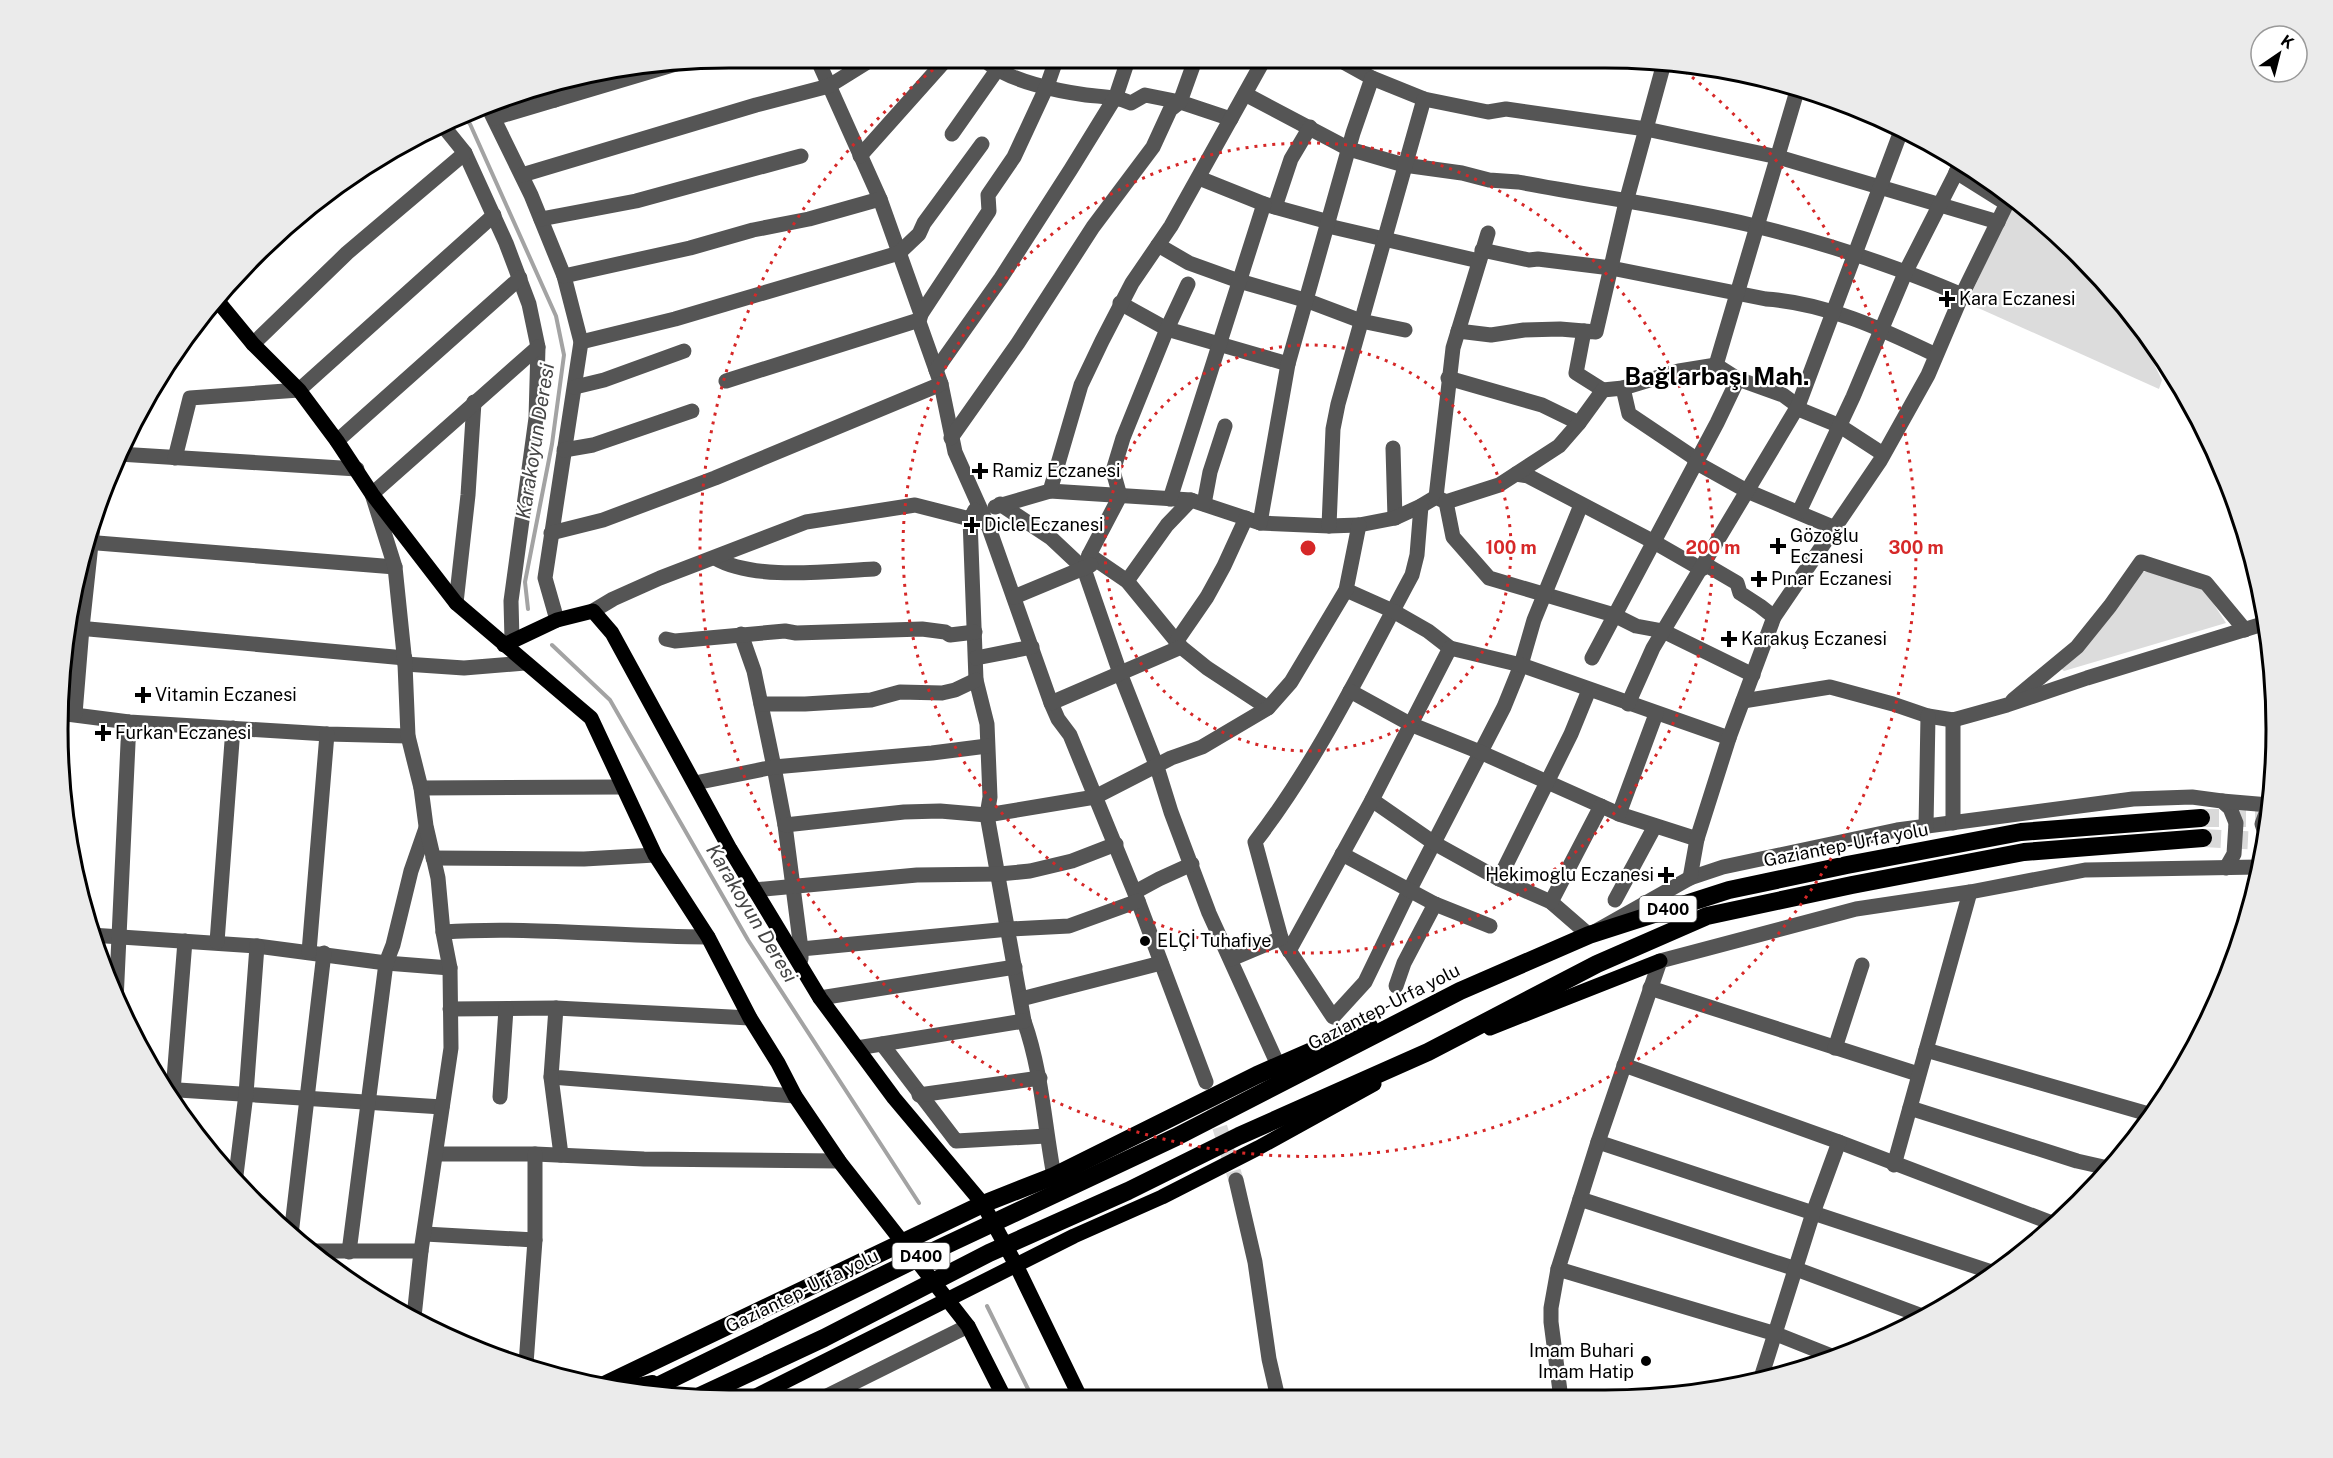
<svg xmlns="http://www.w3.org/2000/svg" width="2333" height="1458" font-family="'Public Sans',sans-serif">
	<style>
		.green { fill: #dcdcdc }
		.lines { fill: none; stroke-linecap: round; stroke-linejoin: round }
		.stream { stroke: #a3a3a3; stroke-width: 4 }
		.minor-tunnel { stroke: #d9d9d9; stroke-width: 15; stroke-dasharray: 15 8; stroke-linecap: butt }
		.highway-tunnel { stroke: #d9d9d9; stroke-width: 18; stroke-dasharray: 18 9; stroke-linecap: butt }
		.minor { stroke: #555; stroke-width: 15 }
		.major { stroke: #000; stroke-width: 15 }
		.highway { stroke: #000; stroke-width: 18 }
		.ring { fill: none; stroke: #d62828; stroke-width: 3; stroke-dasharray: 3 6 }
		.poi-dot { fill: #000; stroke: #fff; stroke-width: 2 }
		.labels { text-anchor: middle; stroke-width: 4.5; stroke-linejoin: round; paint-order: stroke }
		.shield { fill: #fff; stroke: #4c4c4c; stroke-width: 1.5 }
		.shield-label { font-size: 16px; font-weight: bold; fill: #000 }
		.poi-label { font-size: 18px; fill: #000; stroke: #fff; text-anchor: start }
		.street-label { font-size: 18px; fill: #000; stroke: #fff }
		.water-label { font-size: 20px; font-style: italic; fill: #444; stroke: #fff }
		.district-label { font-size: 24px; font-weight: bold; fill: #000; stroke: #fff }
		.rim { fill: none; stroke: #000; stroke-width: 3 }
		.centre { fill: #d62828; stroke: #fff; stroke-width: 3 }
		.ring-label { font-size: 18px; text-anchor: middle; font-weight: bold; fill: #d62828; stroke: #fff; stroke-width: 4.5; stroke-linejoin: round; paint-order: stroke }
	</style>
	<rect width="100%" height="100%" fill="#fff"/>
	<g class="green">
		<polygon points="2016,198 2109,286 2127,310 2162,380 2159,389 1967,303"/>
		<polygon points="2139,572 2151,572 2204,589 2226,623 2064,671 2058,666"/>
	</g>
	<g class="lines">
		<g class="stream">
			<polyline points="464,117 470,124 556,316 564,355 552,444 525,582 528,609"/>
			<polyline points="552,645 610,700 748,940 919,1203"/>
			<polyline points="987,1306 1032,1397"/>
		</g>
		<polyline class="minor-tunnel" points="1213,1105 1236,1180"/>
		<g class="highway-tunnel">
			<polyline points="2201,818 2267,818"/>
			<polyline points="2203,838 2263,841"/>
		</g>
		<g class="minor">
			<polyline points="819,63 880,199 921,314 919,322 941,384 955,452 989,528 1051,703 1058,719 1070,735 1138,901 1206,1082"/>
			<path d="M988,63C1010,81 1057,91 1086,95C1103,97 1114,96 1131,103L1145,95L1180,102L1231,119"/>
			<polyline points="1345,63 1372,78 1424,99 1488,112 1506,109 1646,129 1778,157 1998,222"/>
			<polyline points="551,84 555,100"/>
			<path d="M1245,94L1349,149L1404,165L1462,173L1489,180L1518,182C1597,197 1677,207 1755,226C1826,243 1895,266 1962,295"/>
			<polyline points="487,105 531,195 564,276 581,342 545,578 557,620"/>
			<polyline points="494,118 679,63"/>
			<polyline points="444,127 465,153 506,243 529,304 538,347 536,418 511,601 512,640"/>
			<polyline points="952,134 997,70"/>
			<polyline points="860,156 943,63"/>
			<polyline points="1956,172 2007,204"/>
			<polyline points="522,175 756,105 829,86 866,63"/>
			<polyline points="1199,178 1264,204 1329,222"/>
			<polyline points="1275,207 1291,159 1310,127"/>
			<polyline points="541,219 636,201 801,156"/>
			<polyline points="1328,226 1479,261"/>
			<polyline points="1158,245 1189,263 1239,281 1308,301 1361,321 1405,330"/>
			<path d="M1482,250L1529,260L1538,259L1611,268L1766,299C1826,303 1882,329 1936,355"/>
			<polyline points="564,276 690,248 753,230 809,219 880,199"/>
			<polyline points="1120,303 1167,329 1288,364"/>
			<polyline points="921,314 989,211 988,195 1014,157 1047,86 1055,63"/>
			<polyline points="1458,331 1491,335 1524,330 1560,329 1584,331"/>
			<polyline points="581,342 675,319 899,253 919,234 924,223 982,144"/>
			<polyline points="253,344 347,253 465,153"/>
			<polyline points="1716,365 1797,91"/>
			<polyline points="936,370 1001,278 1071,169 1116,96 1127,63"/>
			<polyline points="1448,378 1542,405 1579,423"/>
			<polyline points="726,381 919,320"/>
			<polyline points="2178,382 2185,399 2189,400"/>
			<polyline points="575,387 604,380 684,351"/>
			<polyline points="1623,388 1679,371 1716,365 1738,379 1783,395 1798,406"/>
			<polyline points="1603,390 1576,373 1584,331 1596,332 1626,202 1664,63"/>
			<polyline points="1796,408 1840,426 1883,454"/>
			<polyline points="951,438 1018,343 1093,227 1153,147 1170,110 1180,102 1194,63"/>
			<polyline points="337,441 520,278"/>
			<polyline points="1393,448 1395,518"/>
			<polyline points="564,450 593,445 692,411"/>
			<polyline points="119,454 357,469"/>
			<polyline points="175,458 190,398 299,390 494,215"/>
			<polyline points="1695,462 1747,491 1835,528"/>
			<polyline points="1516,474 1528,476 1654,542 1701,569 1708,566 1737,583 1740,593 1760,606 1774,617"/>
			<polyline points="1050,491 1191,500 1260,523 1329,526 1359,525 1395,518 1421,506 1436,497 1446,502 1499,485 1559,446 1579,423 1603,390 1623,388 1629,414 1696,459"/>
			<polyline points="1436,497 1453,348 1488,233"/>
			<polyline points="1170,499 1264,204"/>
			<polyline points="1446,502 1453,537 1489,578 1614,615 1636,626 1663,631 1753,675"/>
			<polyline points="1000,504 1051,538 1084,569 1120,673 1157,767 1171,812 1209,913 1278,1065"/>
			<polyline points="1204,504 1210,472 1225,426"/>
			<path d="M1421,506L1417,555L1412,575C1364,664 1317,762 1255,842L1281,938L1333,1017L1365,982L1409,891L1504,707L1521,665L1534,620L1581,505"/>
			<polyline points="995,507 1050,491 1081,385 1102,341 1132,283 1171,226 1262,63"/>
			<polyline points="1799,512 1853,397 1906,271 1960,165"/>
			<path d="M970,519L976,680L987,724L990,797L987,815L1024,1021C1042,1072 1044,1123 1054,1176"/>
			<polyline points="1260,523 1288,364 1353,133 1372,78"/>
			<polyline points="1329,526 1333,429 1338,404 1424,99"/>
			<polyline points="551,533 603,520 715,478 941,384"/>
			<polyline points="85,542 395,567"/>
			<polyline points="1089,555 1127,581 1181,647 1207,668 1268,708"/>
			<path d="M715,558C754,581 829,571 874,569"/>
			<polyline points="1084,569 1089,555 1120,496 1113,471 1123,438 1167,329 1188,284"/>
			<polyline points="1127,581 1167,525 1191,500"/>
			<polyline points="1346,590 1393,611 1428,631 1450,648 1521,665 1729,738"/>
			<polyline points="1014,597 1091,565"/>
			<polyline points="456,603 468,495 474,402"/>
			<polyline points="593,611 613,599 660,578 806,522 915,505 970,519 975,510"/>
			<polyline points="67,627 405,658"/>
			<polyline points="741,634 754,671 774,767 785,825 801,949 801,959"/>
			<polyline points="666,639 675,641 785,631 796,633 922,629 945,632 950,635 975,632"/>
			<polyline points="1176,642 1207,597 1224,566 1246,518"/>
			<polyline points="976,658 1032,647"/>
			<polyline points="1592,658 1717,423 1738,379"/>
			<polyline points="405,664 464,668 525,663"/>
			<polyline points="1350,691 1410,724 1480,752 1619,814 1697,839"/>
			<polyline points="2013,700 2077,647 2110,606 2141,562 2206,583 2245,630"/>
			<polyline points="1743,701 1830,687 1893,704 1928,716 1953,720 2007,705 2087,678 2266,623"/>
			<polyline points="1051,703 1181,647"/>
			<polyline points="761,704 805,704 871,700 900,692 942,693 955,690 976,680"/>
			<polyline points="1628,704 1653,648 1798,406 1901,131"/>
			<polyline points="59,713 129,722 327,734 408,736"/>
			<polyline points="75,714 82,628 95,507"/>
			<polyline points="695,783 774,767 932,753 987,746"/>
			<polyline points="421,788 622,787"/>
			<polyline points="1372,800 1434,843 1499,879 1551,902 1589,935 1690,878 1723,867 1897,830 2133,799 2192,797 2222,801 2230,808 2236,823 2234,854 2226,868"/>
			<polyline points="2222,801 2269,805"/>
			<polyline points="1619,814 1656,714"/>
			<polyline points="1953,823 1953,720"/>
			<polyline points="785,825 904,812 940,811 987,815 1095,797 1171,758 1202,747 1268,708 1291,682 1346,590 1359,525"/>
			<polyline points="1926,827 1928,716"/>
			<polyline points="2265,833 2262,824 2269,805"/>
			<polyline points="1342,854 1435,904 1490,926"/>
			<polyline points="433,858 584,859 655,855"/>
			<polyline points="1690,878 1697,839 1729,738 1774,617 1880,461 1928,375 1962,295 2011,195"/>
			<polyline points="1499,879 1571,734 1589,690"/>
			<polyline points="754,890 917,875 999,874 1030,871 1072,861 1116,844"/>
			<polyline points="1135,892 1159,879 1192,864"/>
			<polyline points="1615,900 1655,826"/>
			<polyline points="1551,902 1601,806"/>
			<path d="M443,932C531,926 619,937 708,937"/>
			<polyline points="91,935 257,946 386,963 450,968"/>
			<polyline points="217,942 233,728"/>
			<polyline points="801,949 1009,929 1069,926 1138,901"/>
			<polyline points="1289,951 1372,800 1450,648"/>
			<polyline points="309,952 327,734"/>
			<polyline points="1231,959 1281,938"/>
			<polyline points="1396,986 1404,963 1435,904"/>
			<polyline points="1650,988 1918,1074"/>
			<polyline points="820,998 1015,967"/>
			<polyline points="1021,999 1161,963"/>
			<polyline points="116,1001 129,722"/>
			<polyline points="556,1008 551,1077 795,1096"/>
			<polyline points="450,1009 556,1008 750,1018"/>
			<polyline points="882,1044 956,1141 1046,1136"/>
			<polyline points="857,1048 1024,1021"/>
			<polyline points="1835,1048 1862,965"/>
			<polyline points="1926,1050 2152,1115"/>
			<polyline points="1624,1065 1839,1142 2052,1223"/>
			<polyline points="551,1077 561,1155"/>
			<polyline points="163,1089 442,1107"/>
			<polyline points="919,1095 1040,1078"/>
			<polyline points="500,1097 506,1009"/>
			<polyline points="172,1104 185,941"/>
			<polyline points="1910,1108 2077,1161 2108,1168"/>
			<polyline points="1598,1142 1995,1273"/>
			<polyline points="436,1154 535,1154 644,1159 839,1161"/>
			<polyline points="1894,1165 1970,892"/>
			<polyline points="1236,1180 1255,1262 1269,1359 1278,1398"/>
			<polyline points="235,1183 246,1094 257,946"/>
			<polyline points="1580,1199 1796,1269 1925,1317"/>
			<polyline points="425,1234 535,1240"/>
			<polyline points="291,1235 324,953"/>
			<polyline points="308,1251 421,1251"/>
			<polyline points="349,1252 386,963 393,945 411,871 426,828"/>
			<polyline points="1558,1269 1776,1334 1834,1357"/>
			<polyline points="414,1317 421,1251 451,1048 450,968 443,932 438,878 426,826 421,788 408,736 405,664 395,567 372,494 538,347"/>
			<polyline points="526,1364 535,1240 535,1154"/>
			<polyline points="1760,1381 1813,1213 1839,1142"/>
			<polyline points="827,1396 968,1326"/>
			<polyline points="1561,1399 1551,1322 1551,1308 1558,1269 1598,1142 1660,961 1856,909 1970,892 2085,870 2259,867"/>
		</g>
		<g class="major">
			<polyline points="216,299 253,344 299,390 337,441 372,494 456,603 591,718 655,855 708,937 750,1018 778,1063 795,1096 839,1161 968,1326 1004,1397"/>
			<polyline points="504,645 557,620 593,611 612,633 730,849 820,998 894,1098 983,1204 1016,1265 1080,1397"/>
			<polyline points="2269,805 2274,770"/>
			<polyline points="1490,1028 1660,961"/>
			<polyline points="756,1396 1074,1236 1162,1197 1258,1148 1374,1084"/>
		</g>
		<g class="highway">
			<polyline points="604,1385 983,1204 1054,1176 1257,1075 1369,1026"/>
			<polyline points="623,1390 652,1384"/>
			<polyline points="639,1395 910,1262 1176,1137 1460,991 1589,935 1729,890 1847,865 2021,832 2201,818"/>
			<polyline points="700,1396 824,1338 989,1253 1128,1191 1239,1136 1428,1052 1597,964 1707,916 1852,885 2024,852 2203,838"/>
		</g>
	</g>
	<g class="ring">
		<circle cx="1308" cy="548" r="203"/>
		<circle cx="1308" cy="548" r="405"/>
		<path d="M1678 66A608 608 0 1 1 938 66"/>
	</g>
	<g class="poi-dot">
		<path d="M1944 290h6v6h6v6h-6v6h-6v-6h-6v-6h6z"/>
		<path d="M977 462h6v6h6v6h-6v6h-6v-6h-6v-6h6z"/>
		<path d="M969 516h6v6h6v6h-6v6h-6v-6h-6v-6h6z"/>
		<path d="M1775 537h6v6h6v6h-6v6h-6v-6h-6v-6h6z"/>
		<path d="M1756 570h6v6h6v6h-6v6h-6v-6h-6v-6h6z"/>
		<path d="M1726 630h6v6h6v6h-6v6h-6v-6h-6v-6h6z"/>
		<path d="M140 686h6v6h6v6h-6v6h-6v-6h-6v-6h6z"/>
		<path d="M100 724h6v6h6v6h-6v6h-6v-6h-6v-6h6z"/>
		<path d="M1663 866h6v6h6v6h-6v6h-6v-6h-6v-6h6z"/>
		<circle cx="1145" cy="941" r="6"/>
		<circle cx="1646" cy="1361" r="6"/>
	</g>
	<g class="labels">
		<g class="shield">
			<rect x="1639.5" y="896" width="57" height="26" rx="4.5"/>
			<rect x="892.5" y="1243" width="57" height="26" rx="4.5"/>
		</g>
		<g class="shield-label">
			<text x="1668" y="915">D400</text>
			<text x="921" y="1262">D400</text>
		</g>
		<g class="poi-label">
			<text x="1959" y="305">Kara Eczanesi</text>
			<text x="992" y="477">Ramiz Eczanesi</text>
			<text x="984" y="531">Dicle Eczanesi</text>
			<text x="1790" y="542">Gözoğlu<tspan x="1790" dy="21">Eczanesi</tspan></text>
			<text x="1771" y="585">Pınar Eczanesi</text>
			<text x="1741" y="645">Karakuş Eczanesi</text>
			<text x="155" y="701">Vitamin Eczanesi</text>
			<text x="115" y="739">Furkan Eczanesi</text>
			<text x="1654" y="881" text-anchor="end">Hekimoglu Eczanesi</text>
			<text x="1157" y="947">ELÇİ Tuhafiye</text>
			<text x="1634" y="1357" text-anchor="end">Imam Buhari<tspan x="1634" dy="21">Imam Hatip</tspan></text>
		</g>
		<g class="street-label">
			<text transform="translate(1846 845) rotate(-11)" y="6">Gaziantep-Urfa yolu</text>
			<text transform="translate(1384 1007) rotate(-27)" y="6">Gaziantep-Urfa yolu</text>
			<text transform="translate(802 1291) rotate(-26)" y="6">Gaziantep-Urfa yolu</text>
		</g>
		<g class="water-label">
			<text transform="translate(535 441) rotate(-81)" y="7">Karakoyun Deresi</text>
			<text transform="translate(752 913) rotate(59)" y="7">Karakoyun Deresi</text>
		</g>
		<g class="district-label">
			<text x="1717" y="385">Bağlarbaşı Mah.</text>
		</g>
	</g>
	<path d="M0 0H2333V1458H0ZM729 68H1605A661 661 0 0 1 2266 729V729A661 661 0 0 1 1605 1390H729A661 661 0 0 1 68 729V729A661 661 0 0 1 729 68Z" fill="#ebebeb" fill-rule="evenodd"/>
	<path class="rim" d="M729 68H1605A661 661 0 0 1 2266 729V729A661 661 0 0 1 1605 1390H729A661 661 0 0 1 68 729V729A661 661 0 0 1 729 68Z"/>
	<circle cx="1308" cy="548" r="9" class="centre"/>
	<g class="ring-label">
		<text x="1511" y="554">100 m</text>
		<text x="1713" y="554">200 m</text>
		<text x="1916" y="554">300 m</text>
	</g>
	<g transform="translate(2279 54) rotate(35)"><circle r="28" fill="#ffffff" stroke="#999999" stroke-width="1.5"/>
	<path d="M0-4.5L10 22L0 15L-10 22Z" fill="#000000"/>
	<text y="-9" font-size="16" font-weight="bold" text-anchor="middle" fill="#000000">K</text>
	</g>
</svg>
